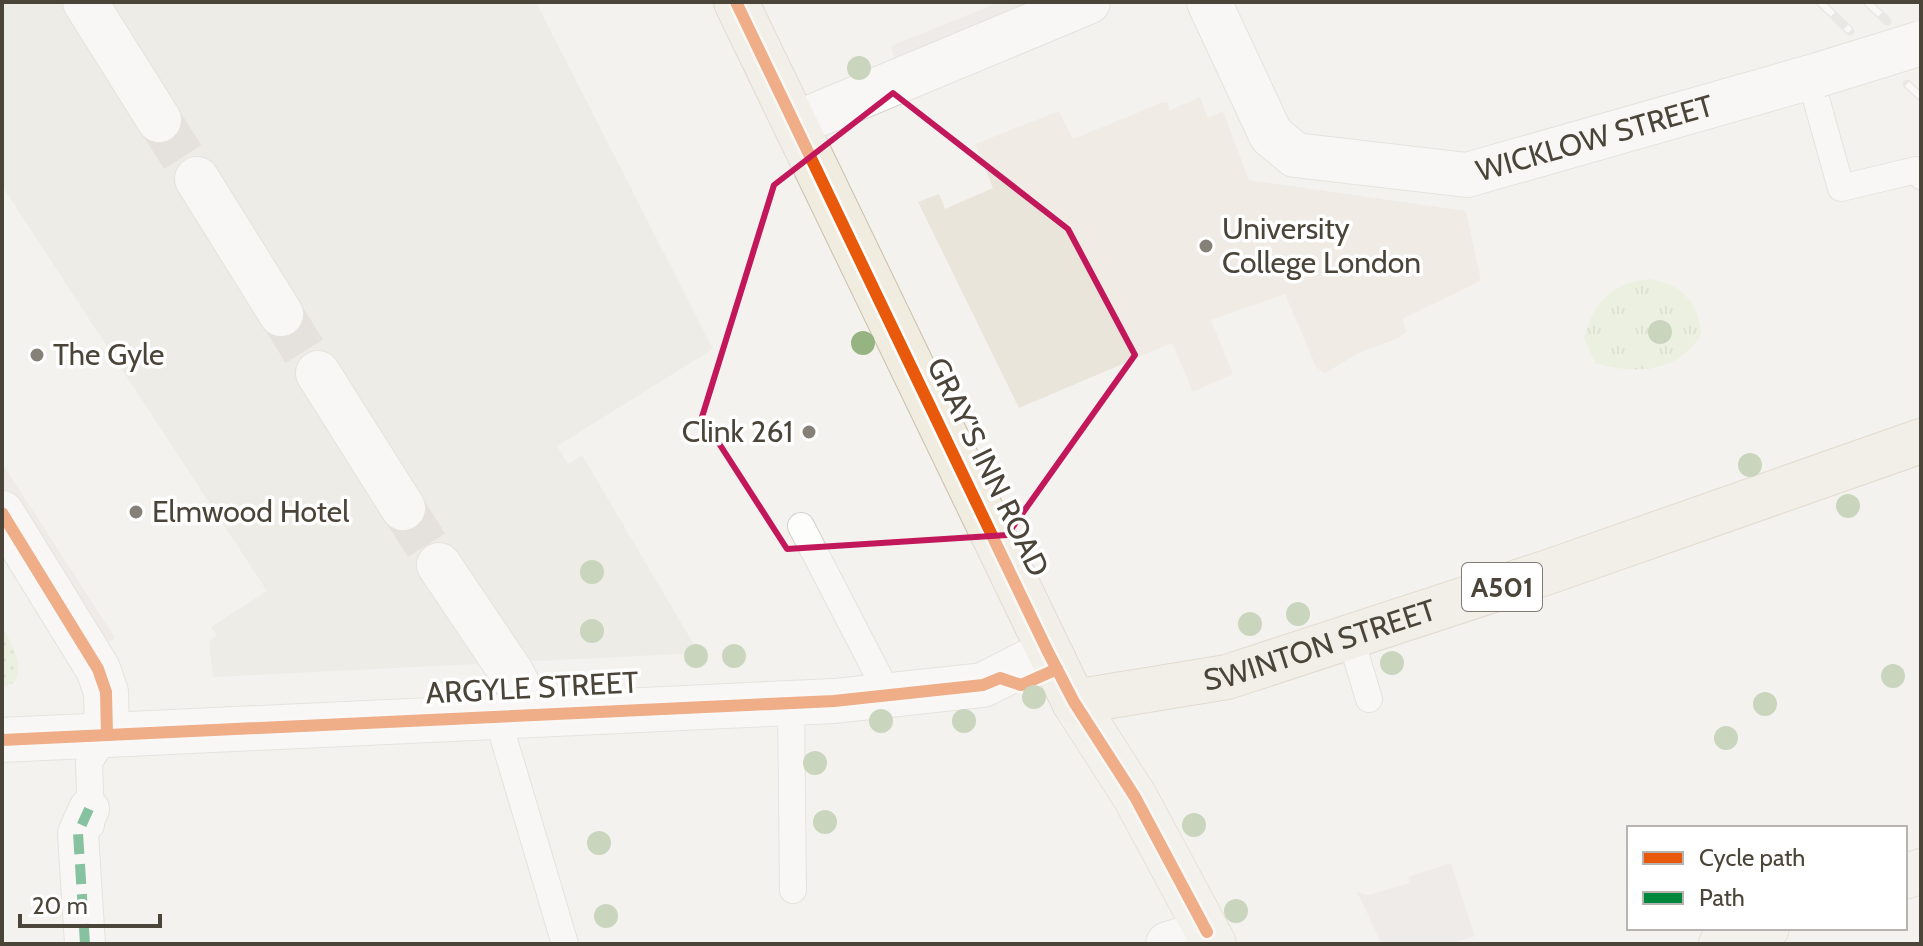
<svg xmlns="http://www.w3.org/2000/svg" width="1923" height="946" font-family="Cabin,sans-serif">
	<style>
		.residential { fill: #e7e4dc }
		.education { fill: #eae5da }
		.grass { fill: url(#grass-tufts) }
		.park { fill: url(#park-dots) }
		.parking { fill: #e6e3df }
		.lines { fill: none; stroke-linecap: round; stroke-linejoin: round }
		.minor-tunnel { stroke: #d2cfca; stroke-width: 44; stroke-dasharray: 44 22; stroke-linecap: butt }
		.service-casing { stroke: #d2d0cb; stroke-width: 28 }
		.pedestrian-casing { stroke: #d2d0cb; stroke-width: 42 }
		.minor-casing { stroke: #d2d0cb; stroke-width: 46 }
		.primary-casing { stroke: #d6cebb; stroke-width: 46 }
		.trunk-casing { stroke: #ccbfa9; stroke-width: 46 }
		.service { stroke: #fdfdfc; stroke-width: 26 }
		.pedestrian { stroke: #fdfdfc; stroke-width: 40 }
		.minor { stroke: #fdfdfc; stroke-width: 44 }
		.primary { stroke: #f2efe6; stroke-width: 44 }
		.trunk { stroke: #f0ece0; stroke-width: 44 }
		.rail-casing { stroke: #dbdbda; stroke-width: 9 }
		.rail { stroke: #fff; stroke-width: 6; stroke-dasharray: 18; stroke-linecap: butt }
		.minor-bridge-casing { stroke: #d2d0cb; stroke-width: 46; stroke-linecap: butt }
		.minor-bridge { stroke: #fdfdfc; stroke-width: 44 }
		.quiet { stroke: #00873e; stroke-width: 10; stroke-dasharray: 20 10; stroke-linecap: butt }
		.cycleway-casing { stroke: #fff; stroke-width: 17 }
		.cycleway { stroke: #e8590c; stroke-width: 12 }
		.tree { fill: #96b382 }
		.marked { fill: none; stroke: #c2185b; stroke-width: 6; stroke-linejoin: round }
		.poi-dot { fill: #868178; stroke: #fff; stroke-width: 3 }
		.labels { text-anchor: middle; stroke-width: 7; stroke-linejoin: round; paint-order: stroke }
		.shield { fill: #fff; stroke: #817c74; stroke-width: 2 }
		.shield-label { font-size: 28px; font-weight: bold; fill: #4b4439 }
		.street-label { font-size: 30px; fill: #4b4439; stroke: #fff }
		.poi-label { font-size: 30px; fill: #4b4439; stroke: #fff; text-anchor: start }
	</style>
	<defs>
		<pattern id="grass-tufts" width="24" height="20" patternUnits="userSpaceOnUse" patternTransform="scale(2)"><rect width="24" height="20" fill="#e1eecf"/><path d="M3 7l-1-3M5 7V3M7 7l1-3M15 17l-1-3M17 17v-4M19 17l1-3" fill="none" stroke="#c3cdb2"/></pattern>
		<pattern id="park-dots" width="8" height="8" patternUnits="userSpaceOnUse" patternTransform="scale(2)"><rect width="8" height="8" fill="#e1eecf"/><path d="M2 2h.1M6 6h.1" fill="none" stroke="#c3cdb2" stroke-width="1.8" stroke-linecap="round"/></pattern>
	</defs>
	<rect width="100%" height="100%" fill="#f4f2ee"/>
	<polygon class="residential" points="2,2 536,2 713,349 557,446 568,464 582,455 699,653 213,677 209,641 217,636 211,627 267,591 2,186"/>
	<polygon class="education" points="1200,97 1208,118 1223,111 1249,180 1466,211 1481,281 1402,319 1407,331 1399,338 1363,351 1325,373 1316,367 1285,294 1211,320 1233,374 1193,392 1172,343 1019,408 918,202 939,194 945,209 993,188 975,144 1059,111 1073,139 1161,103 1167,102 1170,110"/>
	<path class="grass" d="M1649,279C1681,284 1698,301 1701,334C1680,373 1633,375 1595,363L1584,338C1594,301 1611,283 1649,279Z"/>
	<path class="park" d="M2,627C12,643 24,664 15,682L2,688Z"/>
	<g class="parking">
		<polygon points="1000,2 1051,2 896,64 891,46"/>
		<polygon points="2,463 115,638 103,646 2,489"/>
		<polygon points="1451,863 1475,936 1450,944 1382,944 1357,892 1368,895 1410,883 1408,877"/>
	</g>
	<g class="lines">
		<g class="minor-tunnel">
			<polyline points="159,120 197,179"/>
			<polyline points="281,314 318,373"/>
			<polyline points="403,508 439,565"/>
		</g>
		<defs>
			<g id="service">
				<polyline points="1810,77 1841,188 1916,170 1921,176"/>
				<polyline points="801,526 889,696"/>
				<polyline points="1350,636 1369,699"/>
				<polyline points="791,702 793,890"/>
				<polyline points="497,716 565,944"/>
				<polyline points="91,825 89,762 107,735"/>
			</g>
			<polyline id="pedestrian" points="85,944 78,833 89,809"/>
			<g id="minor">
				<polyline points="85,2 159,120"/>
				<path id="s1" d="M1209,2L1271,135L1295,155L1467,175L1818,75"/>
				<polyline points="795,124 1088,2"/>
				<polyline points="197,179 281,314"/>
				<polyline points="318,373 403,508"/>
				<polyline points="2,513 98,669 106,692 107,735"/>
				<polyline points="439,565 511,672 533,714"/>
				<polyline points="2,740 834,701 983,685 1048,652"/>
				<polyline points="1168,944 1207,932"/>
			</g>
			<g id="primary">
				<polyline points="1074,702 1135,797 1214,944"/>
				<polyline points="1905,877 1921,871"/>
				<polyline points="1721,944 1767,928"/>
			</g>
			<g id="trunk">
				<path id="s2" d="M736,2L1074,702L1227,677L1551,571L1921,441"/>
			</g>
		</defs>
		<use href="#service" class="service-casing"/>
		<use href="#pedestrian" class="pedestrian-casing"/>
		<use href="#minor" class="minor-casing"/>
		<use href="#primary" class="primary-casing"/>
		<use href="#trunk" class="trunk-casing"/>
		<use href="#service" class="service"/>
		<use href="#pedestrian" class="pedestrian"/>
		<use href="#minor" class="minor"/>
		<use href="#primary" class="primary"/>
		<use href="#trunk" class="trunk"/>
		<defs>
			<g id="rail">
				<polyline points="1820,2 1850,31"/>
				<polyline points="1867,2 1887,21"/>
				<polyline points="1907,84 1921,97"/>
			</g>
		</defs>
		<use href="#rail" class="rail-casing"/>
		<use href="#rail" class="rail"/>
		<defs>
			<polyline id="minor-bridge" points="1818,75 1921,43"/>
		</defs>
		<use href="#minor-bridge" class="minor-bridge-casing"/>
		<use href="#minor-bridge" class="minor-bridge"/>
		<polyline class="quiet" points="85,944 78,833 89,809"/>
		<defs>
			<g id="cycleway">
				<polyline points="736,2 1048,652 1074,702 1135,797 1207,932"/>
				<polyline points="2,513 98,669 106,692 107,735"/>
				<polyline points="2,740 834,701 983,685 1000,678 1021,685 1057,669"/>
			</g>
		</defs>
		<use href="#cycleway" class="cycleway-casing"/>
		<use href="#cycleway" class="cycleway"/>
	</g>
	<g class="tree">
		<circle cx="859" cy="68" r="12"/>
		<circle cx="1660" cy="332" r="12"/>
		<circle cx="863" cy="343" r="12"/>
		<circle cx="1750" cy="465" r="12"/>
		<circle cx="1848" cy="506" r="12"/>
		<circle cx="592" cy="572" r="12"/>
		<circle cx="1298" cy="614" r="12"/>
		<circle cx="1250" cy="624" r="12"/>
		<circle cx="592" cy="631" r="12"/>
		<circle cx="696" cy="656" r="12"/>
		<circle cx="734" cy="656" r="12"/>
		<circle cx="1392" cy="663" r="12"/>
		<circle cx="1893" cy="676" r="12"/>
		<circle cx="1034" cy="697" r="12"/>
		<circle cx="1765" cy="704" r="12"/>
		<circle cx="881" cy="721" r="12"/>
		<circle cx="964" cy="721" r="12"/>
		<circle cx="1726" cy="738" r="12"/>
		<circle cx="815" cy="763" r="12"/>
		<circle cx="825" cy="822" r="12"/>
		<circle cx="1194" cy="825" r="12"/>
		<circle cx="599" cy="843" r="12"/>
		<circle cx="1236" cy="911" r="12"/>
		<circle cx="606" cy="916" r="12"/>
	</g>
	<path d="M0 0H1923V946H0ZM893,93L1068,229L1135,355L1007,535L787,549L702,417L774,185Z" fill="#f4f2ee" fill-opacity=".55" fill-rule="evenodd"/>
	<path class="marked" d="M893,93L1068,229L1135,355L1007,535L787,549L702,417L774,185Z"/>
	<g class="poi-dot">
		<circle cx="1206" cy="246" r="8"/>
		<circle cx="37" cy="355" r="8"/>
		<circle cx="809" cy="432" r="8"/>
		<circle cx="136" cy="512" r="8"/>
	</g>
	<g class="labels">
		<rect class="shield" x="1462" y="563" width="80" height="48" rx="6"/>
		<g class="shield-label">
			<text x="1502" y="597">A501</text>
		</g>
		<g class="street-label">
			<text dy="10" stroke="none"><textPath href="#s1" startOffset="484">WICKLOW STREET</textPath></text>
			<text transform="translate(988 467) rotate(64)" y="10">GRAY'S INN ROAD</text>
			<text dy="10" stroke="none"><textPath href="#s2" startOffset="1030">SWINTON STREET</textPath></text>
			<text transform="translate(532 688) rotate(-3)" y="10">ARGYLE STREET</text>
		</g>
		<g class="poi-label">
			<text x="1222" y="239">University<tspan x="1222" dy="34">College London</tspan></text>
			<text x="53" y="365">The Gyle</text>
			<text x="793" y="442" text-anchor="end">Clink 261</text>
			<text x="152" y="522">Elmwood Hotel</text>
		</g>
	</g>
	<rect width="1923" height="946" fill="none" stroke="#4b4439" stroke-width="8"/>
	<rect x="1627" y="826" width="280" height="104" fill="#ffffff" stroke="#b7b4b0" stroke-width="2"/>
	<rect x="1643" y="852" width="40" height="12" fill="#e8590c" stroke="#b7b4b0" stroke-width="2"/>
	<text x="1699" y="866" font-size="24" fill="#4b4439">Cycle path</text>
	<rect x="1643" y="892" width="40" height="12" fill="#00873e" stroke="#b7b4b0" stroke-width="2"/>
	<text x="1699" y="906" font-size="24" fill="#4b4439">Path</text>
	<path d="M20 914v12h140v-12" fill="none" stroke="#4b4439" stroke-width="4"/>
	<text x="32" y="914" font-size="24" fill="#4b4439" stroke="#ffffff" stroke-width="6" paint-order="stroke">20 m</text>
</svg>
